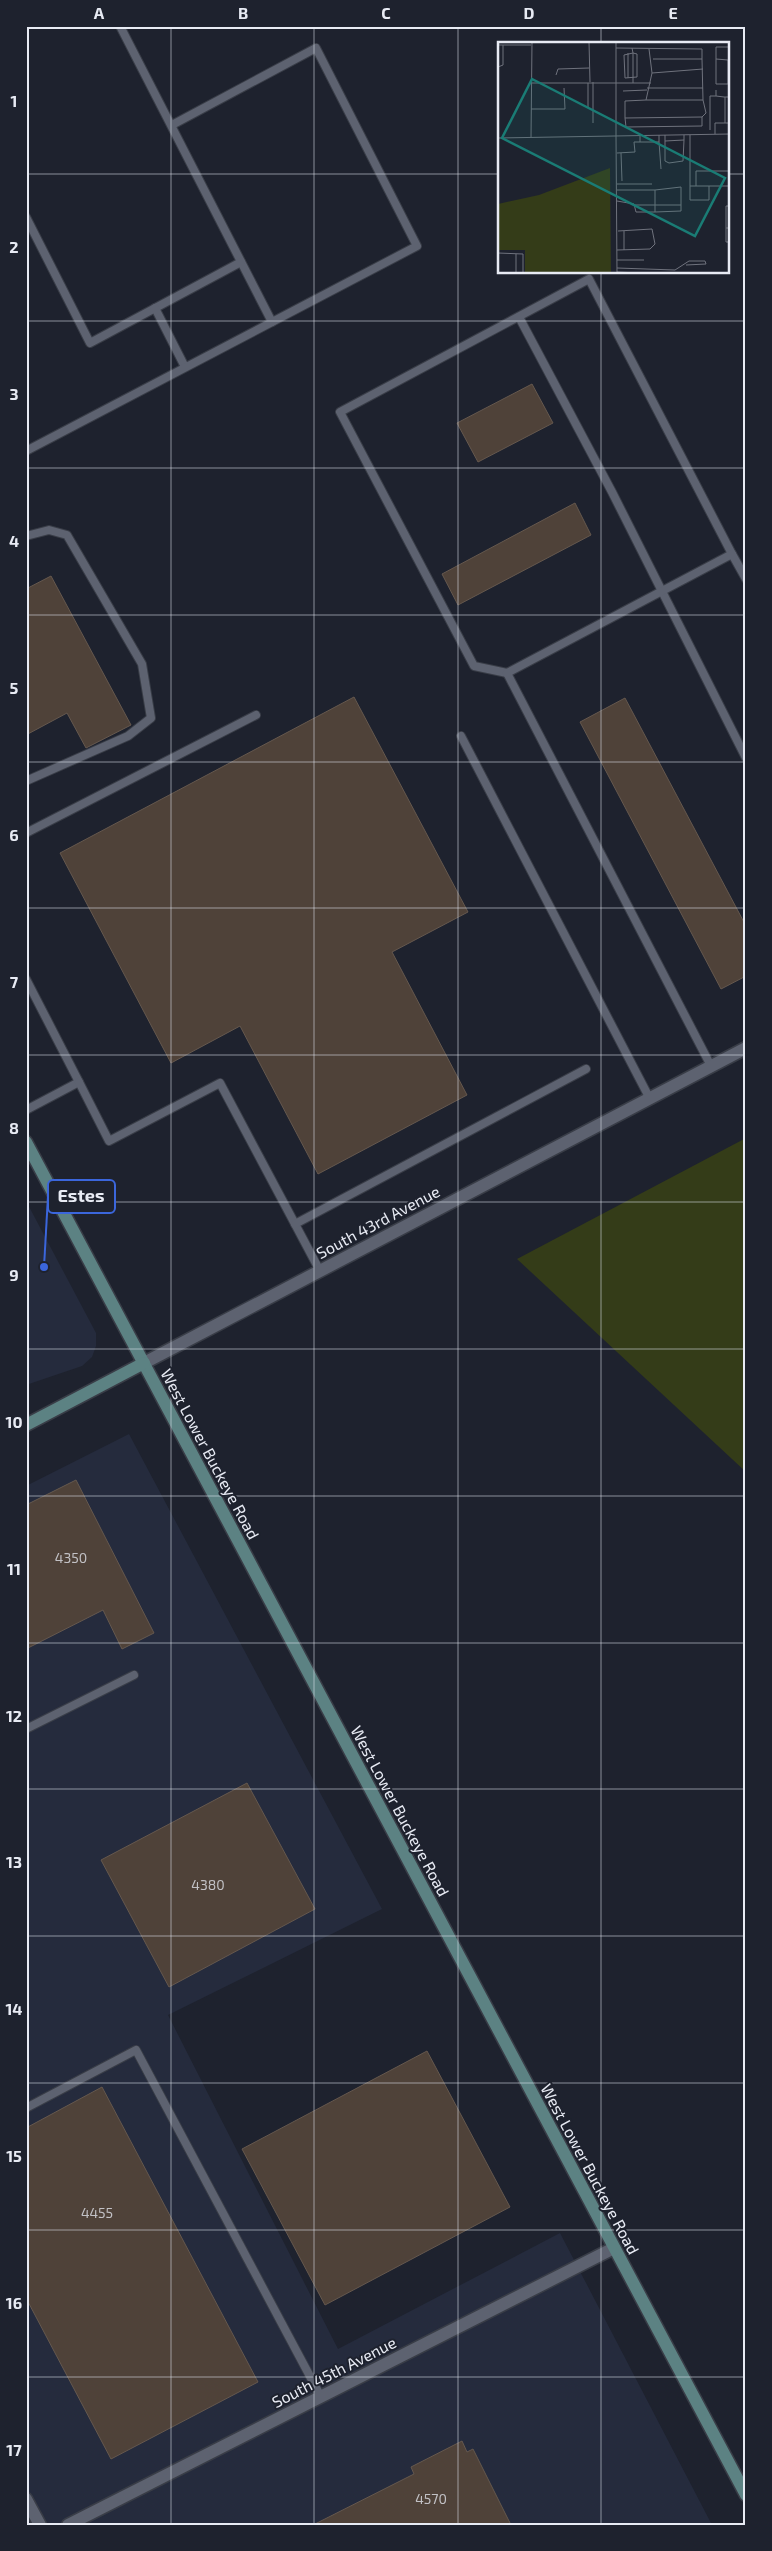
<svg xmlns="http://www.w3.org/2000/svg" width="772" height="2551" font-family="'Exo 2',sans-serif">
	<style>
		.built { fill: #252b3d }
		.green { fill: #343c18 }
		.building { fill: #4f4239; stroke: #65584e }
		.lines { fill: none; stroke-linecap: round; stroke-linejoin: round }
		.lane-casing { stroke: #393d47; stroke-width: 10 }
		.street-casing { stroke: #393d47; stroke-width: 15 }
		.secondary-casing { stroke: #393d47; stroke-width: 15 }
		.lane { stroke: #5d6270; stroke-width: 8 }
		.street { stroke: #5d6270; stroke-width: 12 }
		.secondary { stroke: #5c8283; stroke-width: 12 }
		.grid { fill: none; stroke: #e8ebf4; stroke-width: 1; stroke-opacity: 0.55 }
		.labels { text-anchor: middle; stroke-width: 4; stroke-linejoin: round; paint-order: stroke }
		.number-label { font-size: 14px; fill: #c2c1c5 }
		.street-label { font-size: 16px; fill: #e8ebf4; stroke: #1e222e }
		.inset-road { fill: none; stroke: #6f727d; stroke-width: 1 }
		.view { fill: #1a7c75; fill-opacity: 0.15; stroke: #1a7c75; stroke-width: 2.5 }
		.inset-edge { fill: none; stroke: #e8ebf4; stroke-width: 2.5 }
		.leader { fill: none; stroke: #3b66dc; stroke-width: 2 }
		.callout-dot { fill: #3b66dc; stroke: #1e222e; stroke-width: 2 }
		.callout { fill: #1e222e; stroke: #3b66dc; stroke-width: 2 }
		.callout-label { font-size: 18px; text-anchor: middle; font-weight: bold; fill: #e8ebf4 }
		.neatline { fill: none; stroke: #e8ebf4; stroke-width: 2 }
		.grid-label { font-size: 16px; text-anchor: middle; font-weight: bold; fill: #e8ebf4 }
	</style>
	<rect width="100%" height="100%" fill="#1e222e"/>
	<g class="built">
		<polygon points="26,1201 96,1333 96,1346 92,1357 82,1366 26,1385"/>
		<polygon points="129,1434 382,1909 168,2015 338,2349 560,2233 712,2525 26,2525 26,1486"/>
	</g>
	<polygon class="green" points="746,1138 746,1472 517,1259"/>
	<g class="building">
		<polygon points="532,384 553,423 478,462 457,423"/>
		<polygon points="575,503 591,535 458,605 442,574"/>
		<polygon points="51,576 131,725 86,748 67,713 26,735 26,589"/>
		<polygon points="354,697 468,912 392,952 467,1095 318,1174 240,1026 171,1063 60,853"/>
		<polygon points="625,698 746,926 746,976 721,989 580,722"/>
		<polygon points="76,1480 154,1633 122,1649 103,1610 26,1649 26,1505"/>
		<polygon points="247,1783 315,1909 169,1987 101,1860"/>
		<polygon points="427,2051 510,2207 325,2305 242,2149"/>
		<polygon points="102,2087 258,2382 111,2459 26,2298 26,2128"/>
		<polygon points="462,2441 467,2452 473,2449 511,2525 313,2525 414,2474 411,2467"/>
	</g>
	<g class="lines">
		<defs>
			<g id="lane">
				<polyline points="120,26 272,322"/>
				<polyline points="26,217 90,343 241,262"/>
				<polyline points="155,308 185,367"/>
				<polyline points="519,317 612,492 746,758"/>
				<polyline points="26,451 417,246 316,48 172,125"/>
				<polyline points="26,536 49,530 67,535 142,664 151,718 128,736 26,781"/>
				<polyline points="507,673 474,666 340,412 589,279 732,554"/>
				<polyline points="461,736 650,1099"/>
				<polyline points="26,833 256,715"/>
				<polyline points="26,979 79,1082 26,1110"/>
				<polyline points="711,1066 507,673 732,554 746,579"/>
				<polyline points="79,1082 109,1141 220,1083 320,1271"/>
				<polyline points="295,1224 586,1069"/>
				<polyline points="26,1729 134,1675"/>
				<polyline points="26,2108 136,2050 321,2397"/>
			</g>
			<g id="street">
				<polyline points="144,1363 746,1048"/>
				<polyline points="26,2499 40,2525"/>
				<polyline points="68,2525 614,2248"/>
			</g>
			<g id="secondary">
				<polyline points="26,1142 746,2495"/>
				<polyline points="26,1425 144,1363"/>
			</g>
		</defs>
		<use href="#lane" class="lane-casing"/>
		<use href="#street" class="street-casing"/>
		<use href="#secondary" class="secondary-casing"/>
		<use href="#lane" class="lane"/>
		<use href="#street" class="street"/>
		<use href="#secondary" class="secondary"/>
	</g>
	<path class="grid" d="M171,26V2525M314,26V2525M458,26V2525M601,26V44M26,174H500M728,174H746M601,272V2525M26,321H746M26,468H746M26,615H746M26,762H746M26,908H746M26,1055H746M26,1202H746M26,1349H746M26,1496H746M26,1643H746M26,1789H746M26,1936H746M26,2083H746M26,2230H746M26,2377H746"/>
	<g class="labels">
		<g class="number-label">
			<text x="71" y="1563">4350</text>
			<text x="208" y="1890">4380</text>
			<text x="97" y="2218">4455</text>
			<text x="431" y="2504">4570</text>
		</g>
		<g class="street-label">
			<text transform="translate(378 1222) rotate(-28)" y="6">South 43rd Avenue</text>
			<text transform="translate(210 1454) rotate(62)" y="6">West Lower Buckeye Road</text>
			<text transform="translate(400 1811) rotate(62)" y="6">West Lower Buckeye Road</text>
			<text transform="translate(590 2169) rotate(62)" y="6">West Lower Buckeye Road</text>
			<text transform="translate(334 2372) rotate(-27)" y="6">South 45th Avenue</text>
		</g>
	</g>
	<g transform="translate(498 42)">
		<rect width="231" height="231" fill="#1e222e"/>
		<path d="M112,126L113,231H27V208H0V162L41,153Z" fill="#343c18"/>
		<path class="inset-road" d="M91,0L92,40M118,0V94M0,3H33M118,6L204,7V17H155M134,6L135,11L126,13L127,36L139,35V12L135,11M130,11V36M204,17L205,58M218,17L230,18V42H218ZM218,17V5H232M0,25L5,23V3M154,31L205,27M58,33L60,27L91,26M33,41H153M90,41V66M135,41V11M149,46H205M218,48V54L226,55H231V49M125,49L149,48M227,55V81M148,58L154,31L151,7M33,67H67L66,46M127,76L128,85L204,84V75L127,76V59L148,58H205L208,71L204,75M95,81V40M212,88V54H218M217,92V81H232M142,93V100H161V93M167,93V99L186,98V93M192,93V158H211V144M118,94L119,231M33,95L34,0M0,96L232,92M167,99V119L171,121L185,119L186,98M161,100L163,127M119,111L137,110L136,100H142M123,111L124,139M119,142H154M192,144H232M198,144V129H232M119,148H157V170H138L136,162L119,159M157,148L183,145V169L157,170M137,163H183M228,186V164H232M232,186H228V200H232M126,189V208M119,208L152,207L157,202L154,187L120,189M0,211L25,212V231M18,212V231M119,218H146M119,226L177,228L191,219H207L208,222L188,223M119,230L141,231"/>
		<path class="view" d="M34,37L227,136L197,194L4,96Z"/>
		<rect width="231" height="231" class="inset-edge"/>
	</g>
	<path class="leader" d="M44 1267L48 1196"/>
	<circle class="callout-dot" cx="44" cy="1267" r="5"/>
	<rect class="callout" x="48" y="1180" width="67" height="33" rx="5"/>
	<g class="callout-label">
		<text x="81" y="1202">Estes</text>
	</g>
	<rect width="772" height="2551" fill="none" stroke="#1e222e" stroke-width="55"/>
	<rect x="28" y="28" width="716" height="2496" class="neatline"/>
	<g class="grid-label">
		<text x="99" y="19">A</text>
		<text x="243" y="19">B</text>
		<text x="386" y="19">C</text>
		<text x="529" y="19">D</text>
		<text x="673" y="19">E</text>
		<text x="14" y="107">1</text>
		<text x="14" y="253">2</text>
		<text x="14" y="400">3</text>
		<text x="14" y="547">4</text>
		<text x="14" y="694">5</text>
		<text x="14" y="841">6</text>
		<text x="14" y="988">7</text>
		<text x="14" y="1134">8</text>
		<text x="14" y="1281">9</text>
		<text x="14" y="1428">10</text>
		<text x="14" y="1575">11</text>
		<text x="14" y="1722">12</text>
		<text x="14" y="1868">13</text>
		<text x="14" y="2015">14</text>
		<text x="14" y="2162">15</text>
		<text x="14" y="2309">16</text>
		<text x="14" y="2456">17</text>
	</g>
</svg>
